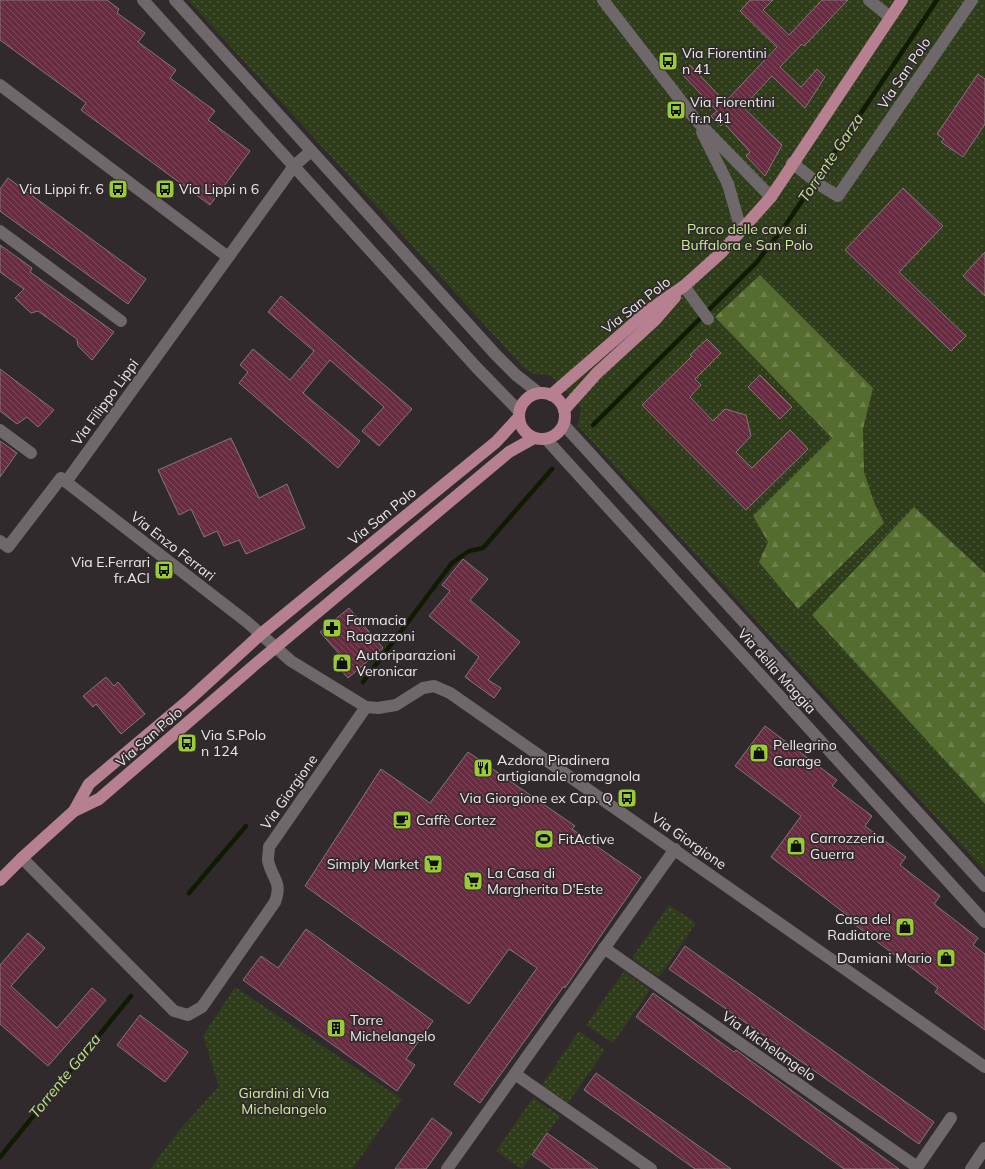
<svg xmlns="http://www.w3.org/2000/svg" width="985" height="1169" font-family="Mulish,sans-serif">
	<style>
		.green { fill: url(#green-dots) }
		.forest { fill: url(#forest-firs) }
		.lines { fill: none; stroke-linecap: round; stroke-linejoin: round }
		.stream { stroke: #101a00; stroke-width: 4.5 }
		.building { fill: url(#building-back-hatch); stroke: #80787a }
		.minor { stroke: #6f686a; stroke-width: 12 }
		.major { stroke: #b68091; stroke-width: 12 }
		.labels { text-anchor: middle; stroke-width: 3.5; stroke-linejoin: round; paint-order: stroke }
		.poi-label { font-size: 14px; fill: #ece8e9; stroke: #302a2c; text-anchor: start }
		.street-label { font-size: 14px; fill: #ece8e9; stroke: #302a2c }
		.park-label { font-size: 14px; fill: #ccef96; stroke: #302a2c }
		.water-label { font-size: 15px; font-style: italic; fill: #bfe289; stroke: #302a2c }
	</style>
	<defs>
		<pattern id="green-dots" width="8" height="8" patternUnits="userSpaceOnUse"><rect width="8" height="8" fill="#303d1b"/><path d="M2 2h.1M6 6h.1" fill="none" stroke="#4e593c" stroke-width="1.8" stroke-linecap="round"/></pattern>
		<pattern id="forest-firs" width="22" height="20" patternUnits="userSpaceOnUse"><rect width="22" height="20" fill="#556c2f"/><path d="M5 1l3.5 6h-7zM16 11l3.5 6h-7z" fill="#6e814d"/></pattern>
		<pattern id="building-back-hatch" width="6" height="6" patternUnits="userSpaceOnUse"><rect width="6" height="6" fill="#682b41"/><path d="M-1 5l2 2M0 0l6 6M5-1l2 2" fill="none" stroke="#7e4a5c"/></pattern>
	</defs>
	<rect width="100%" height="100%" fill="#302a2c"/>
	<g class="green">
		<polygon points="188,0 985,0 985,871 578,426 581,407 550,375 534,374 523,367"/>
		<polygon points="669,905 696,923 659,977 632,958"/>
		<polygon points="624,971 650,990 613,1043 586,1025"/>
		<polygon points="235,987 402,1099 352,1169 150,1169 177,1133 219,1086 203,1036"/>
		<polygon points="579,1031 605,1050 568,1103 542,1085"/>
		<polygon points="533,1098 560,1116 522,1169 496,1151"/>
	</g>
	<g class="forest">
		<polygon points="760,275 873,388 863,429 864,472 874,502 884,523 798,609 759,562 768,542 753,516 832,438 715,317"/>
		<polygon points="914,507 985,573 985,804 812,615"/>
	</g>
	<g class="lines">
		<g class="stream">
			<polyline points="593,425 757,262 787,223 937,0"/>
			<polyline points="363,682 452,563 469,551 483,548 552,469"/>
			<polyline points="189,893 246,826"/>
			<polyline points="0,1157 131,996"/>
		</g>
	</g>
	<g class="building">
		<polygon points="0,0 107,0 119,9 117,13 145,33 138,42 176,70 170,78 215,111 208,120 250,151 210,205 81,110 86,103 0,40"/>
		<polygon points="750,0 773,0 763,10 789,35 822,0 848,0 804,46 802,44 780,67 801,87 817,69 825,77 805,108 772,76 743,107 782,145 765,176 746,156 750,152 724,123 721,126 711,116 717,111 681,73 690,65 725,102 777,47 740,11"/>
		<polygon points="978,74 985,79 985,124 963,157 941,142 944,139 937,134"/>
		<polygon points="8,178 146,279 128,304 0,211 0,189"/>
		<polygon points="903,188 943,226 899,272 966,336 951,351 845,250"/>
		<polygon points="0,245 32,268 30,272 114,332 92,360 78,346 77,339 38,311 31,313 15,298 24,289 0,272"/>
		<polygon points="985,252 985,296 963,276"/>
		<polygon points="281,296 412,409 379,446 362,431 384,407 330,360 303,393 360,441 338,468 239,383 248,372 240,365 253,349 290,380 314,351 268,312"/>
		<polygon points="707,339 721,353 695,379 701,385 690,397 713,421 725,409 746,415 751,436 736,452 752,468 790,430 808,449 746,510 642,405 692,356 690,355"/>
		<polygon points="0,369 54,410 38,427 27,417 17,424 0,411"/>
		<polygon points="760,375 792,407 780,419 748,387"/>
		<polygon points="231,438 259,498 287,484 305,528 246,554 239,540 224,546 217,531 204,537 191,509 179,515 158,470"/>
		<polygon points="0,441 17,453 0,477"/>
		<polygon points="463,559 488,579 470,600 520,642 488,680 501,688 494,698 465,677 479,657 429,616 450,591 442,585"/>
		<polygon points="349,608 383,648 348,678 335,663 342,657 320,632"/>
		<polygon points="106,677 114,686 118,682 145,714 121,734 96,704 93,707 83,696"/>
		<polygon points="765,726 837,780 832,786 872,816 865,826 906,857 900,865 940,896 934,904 978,938 973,945 985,954 985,1030 935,992 938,988 854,924 855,921 771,857 801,816 735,766"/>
		<polygon points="468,752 575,826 572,829 641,877 565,988 564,986 480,1103 454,1084 537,968 509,949 469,1004 305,886 381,769 430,803"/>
		<polygon points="306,929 433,1021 406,1059 415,1065 397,1091 243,980 261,956 278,968"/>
		<polygon points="28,933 45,948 11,986 57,1028 92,988 106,1000 48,1066 0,1024 0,965"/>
		<polygon points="685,946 934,1122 919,1144 669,969"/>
		<polygon points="653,993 734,1052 736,1050 899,1169 844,1169 636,1017"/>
		<polygon points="140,1015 188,1052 165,1082 117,1045"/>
		<polygon points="596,1073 731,1169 695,1169 584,1090"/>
		<polygon points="432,1118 452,1133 426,1169 395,1169"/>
		<polygon points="547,1133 598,1169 552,1169 532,1155"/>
	</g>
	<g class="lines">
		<g class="minor">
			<polyline points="143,0 477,368 519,411"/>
			<polyline points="175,0 496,355 516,375 539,393"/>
			<polyline points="603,0 695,119 771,197"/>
			<polyline points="869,0 890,17"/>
			<polyline points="0,85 228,257"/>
			<polyline points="702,132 728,184 741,230"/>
			<polyline points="792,163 823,187 838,196 972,0"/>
			<polyline points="0,231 121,321"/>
			<polyline points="684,286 708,319"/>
			<polyline points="564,425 985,886"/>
			<polyline points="0,430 31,453"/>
			<polyline points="546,439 985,922"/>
			<polyline points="66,482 294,166 311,151"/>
			<polyline points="0,541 8,547 61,478 247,622 291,661 366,707 378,708 396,705 423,688 434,686 450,693 985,1067"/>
			<path d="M22,858L174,1011L188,1015L202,1007L275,902C283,881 271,878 268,860C268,856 269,851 269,847L366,707"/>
			<polyline points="604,948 917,1167"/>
			<polyline points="515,1074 651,1169"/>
			<polyline points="447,1169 675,849"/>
			<polyline points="916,1169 951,1118"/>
			<polyline points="971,1169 985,1148"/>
		</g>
		<g class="major">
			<circle cx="542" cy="416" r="23"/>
			<polyline points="551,395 648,311 684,286 721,253 771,197 902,0"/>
			<polyline points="564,410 597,373 655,320 675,297"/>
			<polyline points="74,811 89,784 191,698 261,634 496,442 519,417"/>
			<polyline points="0,880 22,858 74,811 99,799 258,662 509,452 534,438"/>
		</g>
	</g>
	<defs>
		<symbol id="bus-square" viewBox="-11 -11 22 22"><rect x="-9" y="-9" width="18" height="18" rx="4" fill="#9acb34" stroke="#302a2c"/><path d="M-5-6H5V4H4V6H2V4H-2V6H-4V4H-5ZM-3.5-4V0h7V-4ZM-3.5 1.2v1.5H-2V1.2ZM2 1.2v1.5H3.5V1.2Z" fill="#111"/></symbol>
		<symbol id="pharmacy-square" viewBox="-11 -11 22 22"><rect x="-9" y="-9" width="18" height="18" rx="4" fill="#9acb34" stroke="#302a2c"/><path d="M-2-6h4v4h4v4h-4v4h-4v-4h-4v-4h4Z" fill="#111"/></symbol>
		<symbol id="shop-square" viewBox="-11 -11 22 22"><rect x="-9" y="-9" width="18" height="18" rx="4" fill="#9acb34" stroke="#302a2c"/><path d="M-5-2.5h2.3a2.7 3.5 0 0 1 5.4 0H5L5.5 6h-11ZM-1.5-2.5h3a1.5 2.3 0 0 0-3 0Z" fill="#111"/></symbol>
		<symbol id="restaurant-square" viewBox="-11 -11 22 22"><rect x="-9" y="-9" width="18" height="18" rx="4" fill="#9acb34" stroke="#302a2c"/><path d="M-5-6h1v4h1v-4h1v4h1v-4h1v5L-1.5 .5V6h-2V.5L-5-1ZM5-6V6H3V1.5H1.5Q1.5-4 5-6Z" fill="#111"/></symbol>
		<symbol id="cafe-square" viewBox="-11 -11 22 22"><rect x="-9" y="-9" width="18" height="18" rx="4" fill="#9acb34" stroke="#302a2c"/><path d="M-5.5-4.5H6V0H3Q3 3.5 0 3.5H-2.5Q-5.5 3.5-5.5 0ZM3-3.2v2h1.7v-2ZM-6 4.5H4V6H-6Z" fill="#111"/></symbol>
		<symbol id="stadium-square" viewBox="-11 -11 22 22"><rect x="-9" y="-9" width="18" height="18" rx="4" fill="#9acb34" stroke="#302a2c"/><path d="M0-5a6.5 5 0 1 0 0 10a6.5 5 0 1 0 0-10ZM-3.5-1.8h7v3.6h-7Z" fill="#111"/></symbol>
		<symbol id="supermarket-square" viewBox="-11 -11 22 22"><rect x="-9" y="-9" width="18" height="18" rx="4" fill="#9acb34" stroke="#302a2c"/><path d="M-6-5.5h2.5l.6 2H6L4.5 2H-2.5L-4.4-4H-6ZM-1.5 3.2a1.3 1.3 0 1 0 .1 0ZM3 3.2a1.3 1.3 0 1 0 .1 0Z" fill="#111"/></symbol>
		<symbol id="building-square" viewBox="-11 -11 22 22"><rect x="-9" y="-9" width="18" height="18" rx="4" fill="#9acb34" stroke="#302a2c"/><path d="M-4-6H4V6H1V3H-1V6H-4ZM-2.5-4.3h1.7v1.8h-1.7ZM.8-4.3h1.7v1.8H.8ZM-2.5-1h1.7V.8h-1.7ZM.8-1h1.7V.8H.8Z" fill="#111"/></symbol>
	</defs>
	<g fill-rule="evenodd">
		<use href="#bus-square" x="657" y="50" width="22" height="22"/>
		<use href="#bus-square" x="665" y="99" width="22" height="22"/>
		<use href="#bus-square" x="107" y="178" width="22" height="22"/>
		<use href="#bus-square" x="154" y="178" width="22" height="22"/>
		<use href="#bus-square" x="153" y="559" width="22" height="22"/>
		<use href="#pharmacy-square" x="321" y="617" width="22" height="22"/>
		<use href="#shop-square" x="331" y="652" width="22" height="22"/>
		<use href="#bus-square" x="176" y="732" width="22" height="22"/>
		<use href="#shop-square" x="748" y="742" width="22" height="22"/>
		<use href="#restaurant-square" x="472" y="757" width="22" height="22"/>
		<use href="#bus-square" x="616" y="787" width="22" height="22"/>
		<use href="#cafe-square" x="391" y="809" width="22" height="22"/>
		<use href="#stadium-square" x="533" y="828" width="22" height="22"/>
		<use href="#shop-square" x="785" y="835" width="22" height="22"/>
		<use href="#supermarket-square" x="422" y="853" width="22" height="22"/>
		<use href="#supermarket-square" x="462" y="870" width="22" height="22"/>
		<use href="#shop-square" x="894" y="916" width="22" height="22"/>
		<use href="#shop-square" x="935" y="947" width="22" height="22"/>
		<use href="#building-square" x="325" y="1017" width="22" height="22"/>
	</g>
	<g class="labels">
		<g class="poi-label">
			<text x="682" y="58">Via Fiorentini<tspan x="682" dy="16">n 41</tspan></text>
			<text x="690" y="107">Via Fiorentini<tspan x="690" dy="16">fr.n 41</tspan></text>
			<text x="104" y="194" text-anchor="end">Via Lippi fr. 6</text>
			<text x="179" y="194">Via Lippi n 6</text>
			<text x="150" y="567" text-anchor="end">Via E.Ferrari<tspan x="150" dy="16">fr.ACI</tspan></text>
			<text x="346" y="625">Farmacia<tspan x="346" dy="16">Ragazzoni</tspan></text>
			<text x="356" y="660">Autoriparazioni<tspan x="356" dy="16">Veronicar</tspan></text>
			<text x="201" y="740">Via S.Polo<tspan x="201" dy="16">n 124</tspan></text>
			<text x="773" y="750">Pellegrino<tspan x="773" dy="16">Garage</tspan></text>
			<text x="497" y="765">Azdora Piadinera<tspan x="497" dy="16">artigianale romagnola</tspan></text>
			<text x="613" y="803" text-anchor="end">Via Giorgione ex Cap. Q</text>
			<text x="416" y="825">Caffè Cortez</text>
			<text x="810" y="843">Carrozzeria<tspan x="810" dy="16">Guerra</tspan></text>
			<text x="558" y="844">FitActive</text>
			<text x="419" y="869" text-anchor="end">Simply Market</text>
			<text x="487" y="878">La Casa di<tspan x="487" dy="16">Margherita D'Este</tspan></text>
			<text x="891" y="924" text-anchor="end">Casa del<tspan x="891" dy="16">Radiatore</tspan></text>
			<text x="932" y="963" text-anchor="end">Damiani Mario</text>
			<text x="350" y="1025">Torre<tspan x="350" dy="16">Michelangelo</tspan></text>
		</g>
		<g class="street-label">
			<text transform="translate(904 73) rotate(-56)" y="5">Via San Polo</text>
			<text transform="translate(636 305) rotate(-38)" y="5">Via San Polo</text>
			<text transform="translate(105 402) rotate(-54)" y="5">Via Filippo Lippi</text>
			<text transform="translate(382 516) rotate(-39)" y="5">Via San Polo</text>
			<text transform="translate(173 546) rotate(38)" y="5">Via Enzo Ferrari</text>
			<text transform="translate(777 671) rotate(48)" y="5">Via della Maggia</text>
			<text transform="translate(149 737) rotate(-41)" y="5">Via San Polo</text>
			<text transform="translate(289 792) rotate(-55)" y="5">Via Giorgione</text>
			<text transform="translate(689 841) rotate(35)" y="5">Via Giorgione</text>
			<text transform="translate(769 1046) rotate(35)" y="5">Via Michelangelo</text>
		</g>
		<g class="park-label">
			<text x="747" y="234">Parco delle cave di<tspan x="747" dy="16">Buffalora e San Polo</tspan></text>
			<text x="284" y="1098">Giardini di Via<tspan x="284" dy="16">Michelangelo</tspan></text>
		</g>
		<g class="water-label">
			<text transform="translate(831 158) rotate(-56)" y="5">Torrente Garza</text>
			<text transform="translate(65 1076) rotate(-51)" y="5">Torrente Garza</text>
		</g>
	</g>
</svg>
